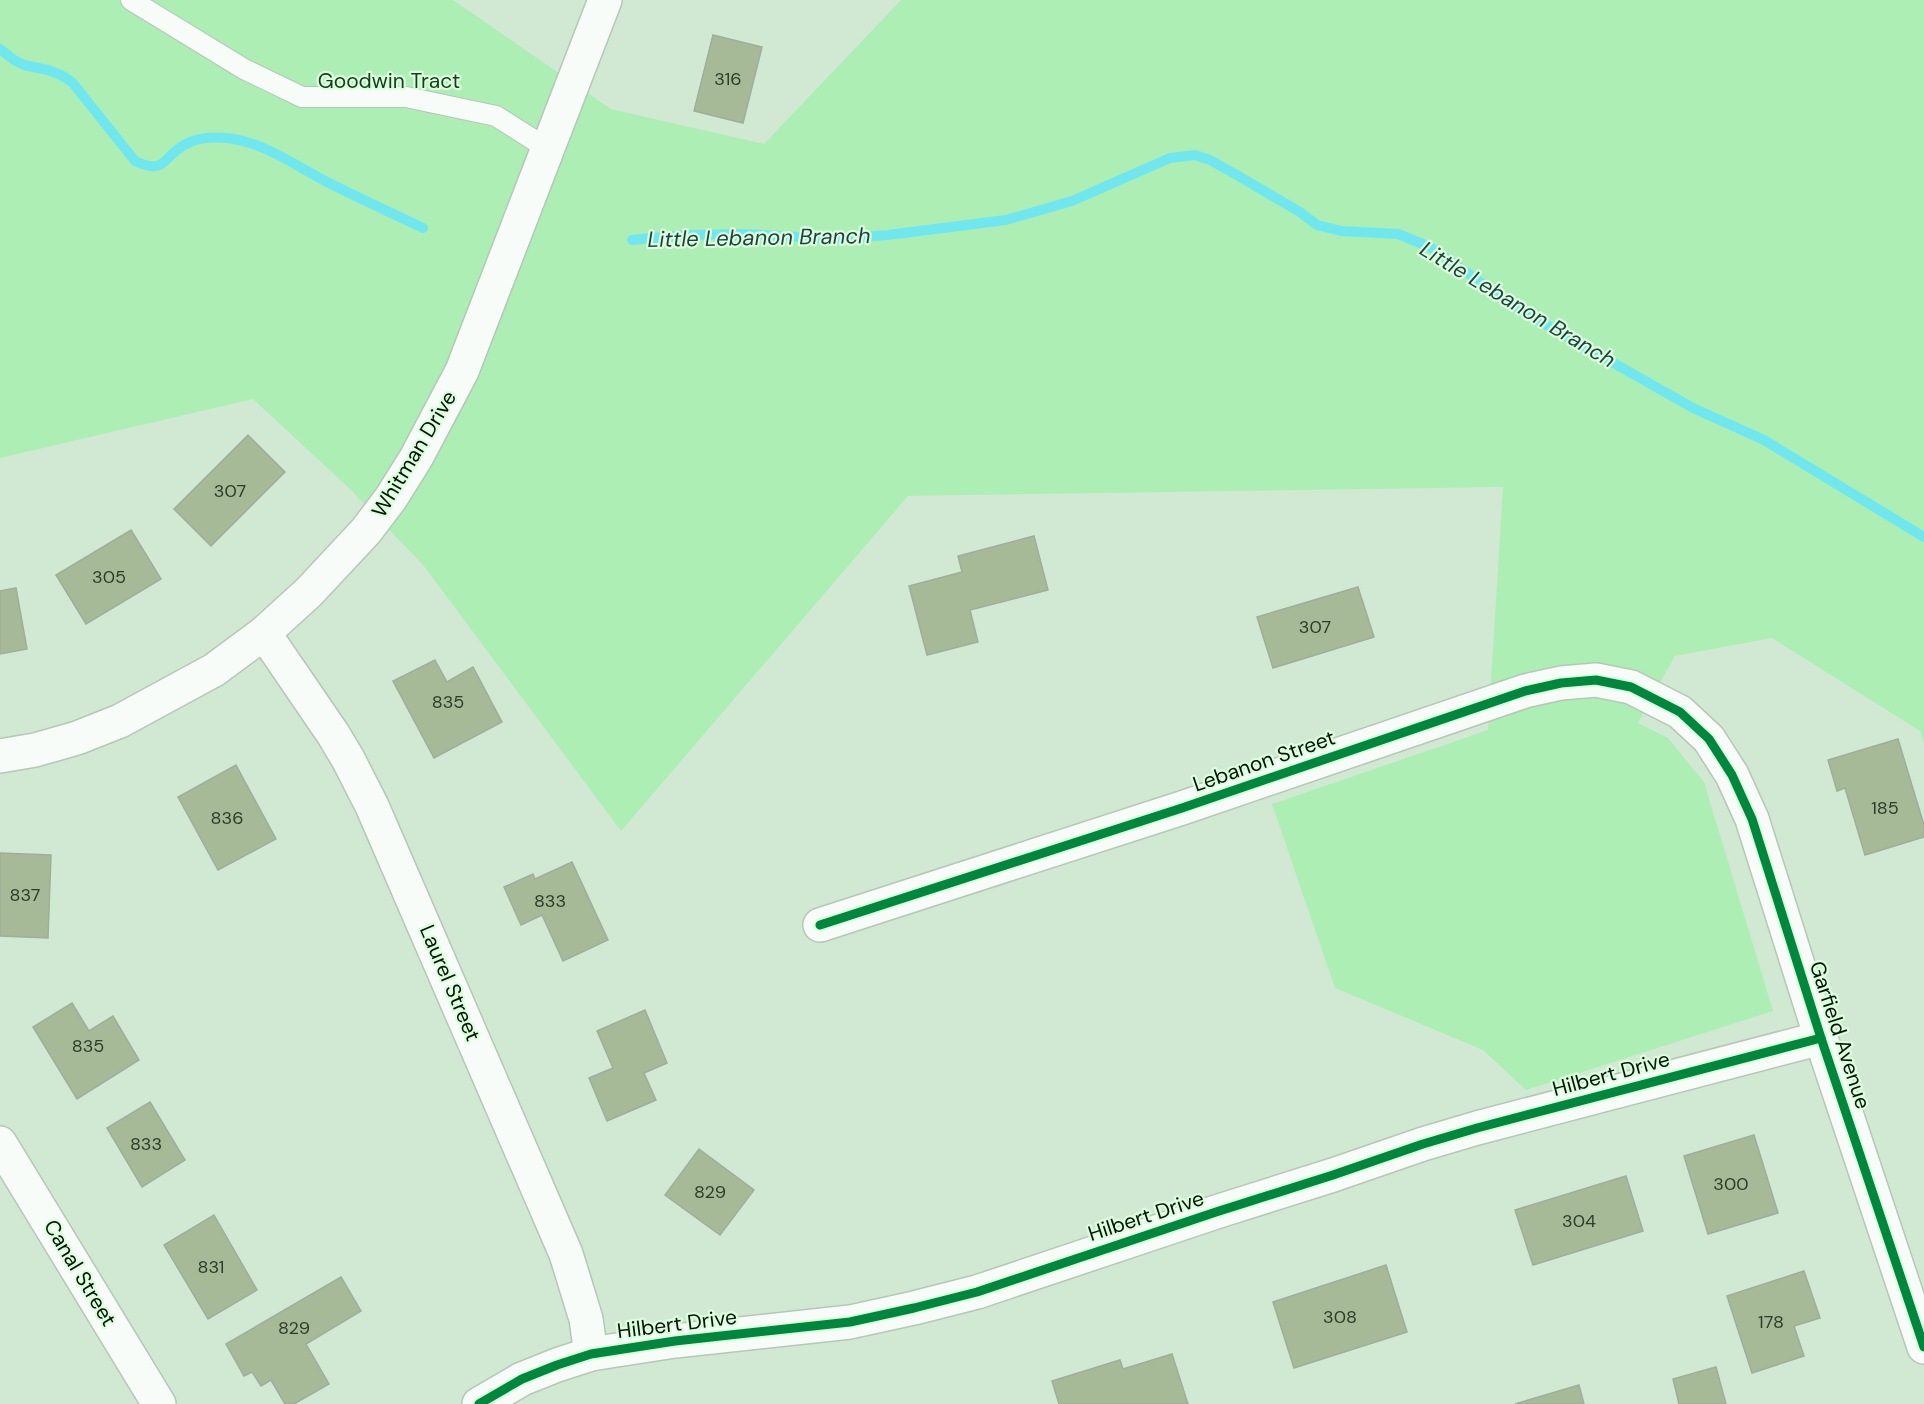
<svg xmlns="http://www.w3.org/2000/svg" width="1924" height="1404" font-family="'DM Sans',sans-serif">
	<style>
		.green { fill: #adeeb5 }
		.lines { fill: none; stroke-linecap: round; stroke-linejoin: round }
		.stream { stroke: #70e7ee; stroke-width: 10 }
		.building { fill: #a7ba98; stroke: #9fae9b; stroke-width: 1.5 }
		.lane-casing { stroke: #b5c7b7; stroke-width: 22 }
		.street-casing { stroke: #b5c7b7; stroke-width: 36 }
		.secondary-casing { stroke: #b5c7b7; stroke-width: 36 }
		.lane { stroke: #f8fcf8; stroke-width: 20 }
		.street { stroke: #f8fcf8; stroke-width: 33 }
		.secondary { stroke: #f8fcf8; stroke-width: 33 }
		.cycleway-casing { stroke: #dbfedd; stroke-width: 13 }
		.cycleway { stroke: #00873e; stroke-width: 9 }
		.labels { text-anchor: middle; stroke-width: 4.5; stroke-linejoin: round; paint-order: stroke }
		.number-label { font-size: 18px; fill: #2d3d2a }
		.park-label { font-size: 21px; fill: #133e1a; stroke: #dbfedd }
		.street-label { font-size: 21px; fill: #041306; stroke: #dbfedd }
		.water-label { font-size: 22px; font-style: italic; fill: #1f3f43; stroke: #dbfedd }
	</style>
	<rect width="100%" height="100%" fill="#d1e9d3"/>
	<polygon class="green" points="0,0 453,0 611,109 764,144 901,0 1924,0 1924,743 1920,731 1772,638 1675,656 1638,723 1668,738 1704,782 1773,1011 1526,1090 1483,1050 1335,988 1272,804 1488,730 1503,487 908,496 621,831 424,566 351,490 253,399 0,458"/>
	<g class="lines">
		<g class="stream">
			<path d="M0,49L14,60L24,65L48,70L61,75L72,82L135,161C167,176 162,156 186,144C197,138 213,137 226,138C262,141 296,166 327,182C359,198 391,213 423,228"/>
			<polyline points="632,240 684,235 744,234 834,239 888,235 1006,220 1072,201 1170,158 1195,155 1210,160 1235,174 1300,212 1317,225 1341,231 1398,234 1430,247 1522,311 1693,408 1764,440 1924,537"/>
		</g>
	</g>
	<g class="building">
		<polygon points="713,35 762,47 743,123 694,111"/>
		<polygon points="248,435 285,472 211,546 174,509"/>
		<polygon points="131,530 161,579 86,624 56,575"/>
		<polygon points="1034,536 1048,590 970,610 978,642 927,655 909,586 962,572 958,556"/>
		<polygon points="1358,587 1374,637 1273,668 1257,617"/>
		<polygon points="16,588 27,649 0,654 0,591"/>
		<polygon points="435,660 447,682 473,667 502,722 434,758 393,681"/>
		<polygon points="1898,739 1924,825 1924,837 1865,855 1845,788 1837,791 1828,760"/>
		<polygon points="236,765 276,839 218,870 178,797"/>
		<polygon points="0,853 51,855 48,938 0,936"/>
		<polygon points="572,862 608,940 563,961 542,915 521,925 504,887 533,874 535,879"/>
		<polygon points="72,1003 89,1031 113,1016 139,1060 77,1099 33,1027"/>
		<polygon points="645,1010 667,1063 644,1073 656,1100 607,1121 589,1078 613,1068 597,1031"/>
		<polygon points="150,1102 185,1160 142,1187 107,1128"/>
		<polygon points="1754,1135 1778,1213 1708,1234 1684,1156"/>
		<polygon points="699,1149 754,1190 720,1235 665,1195"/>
		<polygon points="1626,1176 1643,1231 1533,1265 1515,1210"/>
		<polygon points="214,1215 257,1290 208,1319 164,1245"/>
		<polygon points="1386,1265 1407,1332 1294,1368 1273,1302"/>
		<polygon points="1804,1271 1820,1318 1794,1326 1804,1356 1752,1373 1727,1296"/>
		<polygon points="341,1277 361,1311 306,1344 329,1384 294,1404 285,1404 271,1380 261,1386 252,1372 244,1376 226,1344"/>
		<polygon points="1172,1354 1188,1404 1059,1404 1052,1381 1120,1360 1123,1369"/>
		<polygon points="1716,1367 1726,1404 1679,1404 1673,1379"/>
		<polygon points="1579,1385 1584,1404 1515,1404"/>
	</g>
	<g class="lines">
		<defs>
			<polyline id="lane" points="131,0 244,69 302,97 406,97 496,116 548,149"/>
			<g id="street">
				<polyline points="264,633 333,734 348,759 372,806 566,1254 586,1319 591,1354"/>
				<polyline points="820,925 1182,808 1525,691 1561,683 1596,680 1631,687 1680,712 1709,739 1732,775 1752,819 1821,1038 1924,1347"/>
				<polyline points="0,1143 159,1404"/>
				<polyline points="479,1404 522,1379 557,1365 591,1354 675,1341 850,1322 914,1308 977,1292 1216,1212 1333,1175 1423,1144 1477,1128 1821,1038"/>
			</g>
			<polyline id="secondary" points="0,756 35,750 77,738 120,721 214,670 264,633 309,592 366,531 391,498 416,458 462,371 605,0"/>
		</defs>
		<use href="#lane" class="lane-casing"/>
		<use href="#street" class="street-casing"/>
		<use href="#secondary" class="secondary-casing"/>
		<use href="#lane" class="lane"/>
		<use href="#street" class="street"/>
		<use href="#secondary" class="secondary"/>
		<defs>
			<g id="cycleway">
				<polyline points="820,925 1182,808 1525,691 1561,683 1596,680 1631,687 1680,712 1709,739 1732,775 1752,819 1821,1038 1924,1347"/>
				<polyline points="479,1404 522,1379 557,1365 591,1354 675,1341 850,1322 914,1308 977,1292 1216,1212 1333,1175 1423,1144 1477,1128 1821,1038"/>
			</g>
		</defs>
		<use href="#cycleway" class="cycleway-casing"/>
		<use href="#cycleway" class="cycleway"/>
	</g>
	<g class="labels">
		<g class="number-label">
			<text x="728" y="85">316</text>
			<text x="230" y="497">307</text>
			<text x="109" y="583">305</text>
			<text x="1315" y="633">307</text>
			<text x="448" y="708">835</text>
			<text x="1885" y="814">185</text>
			<text x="227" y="824">836</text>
			<text x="25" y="901">837</text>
			<text x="550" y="907">833</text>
			<text x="88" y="1052">835</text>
			<text x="146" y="1150">833</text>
			<text x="1731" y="1190">300</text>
			<text x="710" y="1198">829</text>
			<text x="1579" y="1227">304</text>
			<text x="211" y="1273">831</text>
			<text x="1340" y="1323">308</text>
			<text x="1771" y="1328">178</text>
			<text x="294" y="1334">829</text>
		</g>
		<g class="park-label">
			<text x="389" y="88">Goodwin Tract</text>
		</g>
		<g class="street-label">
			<text transform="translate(414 454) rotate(-59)" y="7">Whitman Drive</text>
			<text transform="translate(1264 761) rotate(-19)" y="7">Lebanon Street</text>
			<text transform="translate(450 983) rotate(67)" y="7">Laurel Street</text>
			<text transform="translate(1840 1035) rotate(72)" y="7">Garfield Avenue</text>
			<text transform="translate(1611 1074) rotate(-15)" y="7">Hilbert Drive</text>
			<text transform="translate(1146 1216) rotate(-18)" y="7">Hilbert Drive</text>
			<text transform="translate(80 1273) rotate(59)" y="7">Canal Street</text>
			<text transform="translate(677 1324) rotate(-7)" y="7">Hilbert Drive</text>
		</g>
		<g class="water-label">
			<text transform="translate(759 237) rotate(-1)" y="8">Little Lebanon Branch</text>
			<text transform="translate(1518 304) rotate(31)" y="8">Little Lebanon Branch</text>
		</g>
	</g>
</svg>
